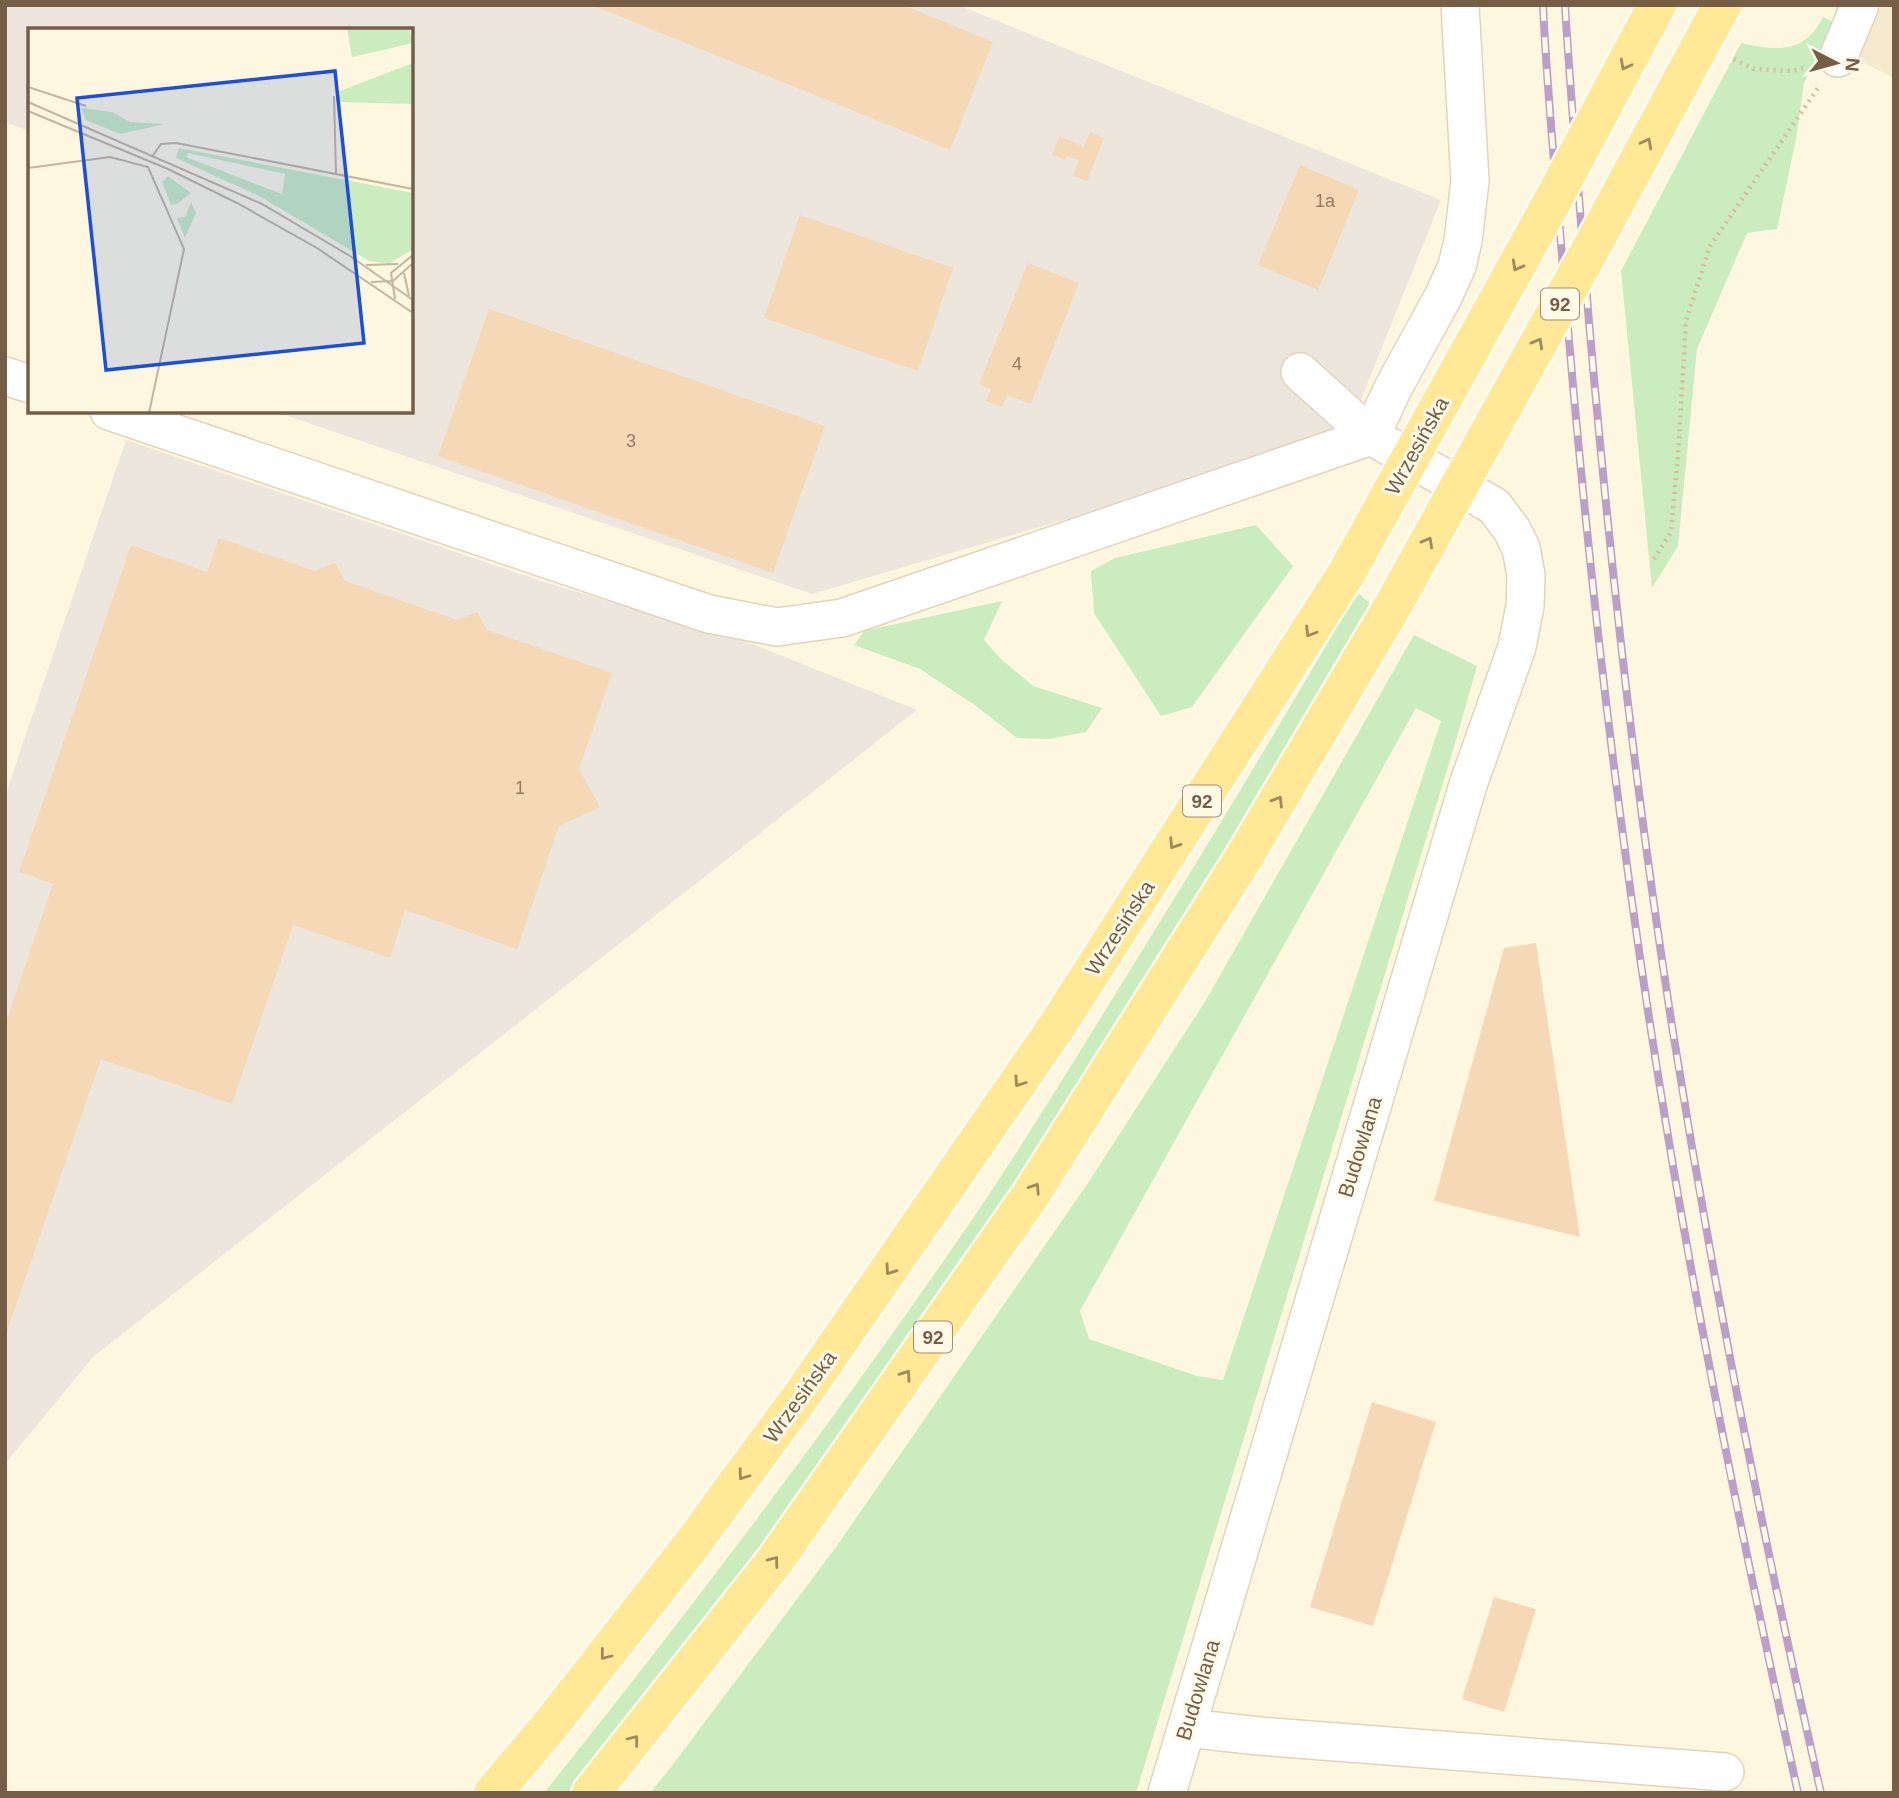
<svg xmlns="http://www.w3.org/2000/svg" width="1899" height="1798" font-family="Arial,sans-serif">
	<style>
		.residential { fill: #f6eace }
		.industrial { fill: #ece6dc }
		.green { fill: #caecbe; fill-rule: evenodd }
		.building { fill: #f5d9b6 }
		.lines { fill: none; stroke-linecap: round; stroke-linejoin: round }
		.minor-casing { stroke: #e2d4bc; stroke-width: 40 }
		.major-casing { stroke: #fff; stroke-width: 42 }
		.path { stroke: #d9bc9a; stroke-width: 4.5; stroke-dasharray: 2 5; stroke-linecap: butt }
		.minor { stroke: #fff; stroke-width: 37 }
		.major { stroke: #ffe896; stroke-width: 38 }
		.rail-casing { stroke: #bb9fc7; stroke-width: 8 }
		.rail { stroke: #fff9e8; stroke-width: 5; stroke-dasharray: 16; stroke-linecap: butt }
		.major-bridge-casing { stroke: #fff; stroke-width: 42; stroke-linecap: butt }
		.major-bridge { stroke: #ffe896; stroke-width: 38 }
		.oneway { stroke: #9f875e }
		.labels { text-anchor: middle; stroke-width: 6; stroke-linejoin: round; paint-order: stroke }
		.number-label { font-size: 18px; fill: #967d62 }
		.shield { fill: #fff9e8; stroke: #9f8c77; stroke-width: 2 }
		.shield-label { font-size: 19px; font-weight: bold; fill: #765e46 }
		.street-label { font-size: 21px; fill: #765e46; stroke: #fff9e8 }
		.inset-road { fill: none; stroke: #c4b59d; stroke-width: 2 }
		.view { fill: #1d4ed8; fill-opacity: 0.15; stroke: #1d4ed8; stroke-width: 3.5 }
		.inset-edge { fill: none; stroke: #765e46; stroke-width: 3.5 }
	</style>
	<rect width="100%" height="100%" fill="#fef7e0"/>
	<polygon class="residential" points="1837,5 1894,5 1894,78 1854,58 1835,9"/>
	<g class="industrial">
		<polygon points="5,5 958,5 1441,200 1346,437 812,594 273,411 411,411 411,30 30,30 30,131 5,122"/>
		<polygon points="126,440 541,581 755,645 917,710 93,1357 5,1464 5,796"/>
	</g>
	<g class="green">
		<path d="M1823,17L1834,22L1804,83L1796,139L1777,229L1747,233L1697,349L1678,546L1652,588L1621,271L1741,43C1777,51 1805,54 1823,17Z"/>
		<polygon points="1256,525 1293,566 1192,707 1161,716 1094,613 1091,571 1115,558"/>
		<path d="M1357,592L1372,605C1313,699 1259,796 1201,890C1077,1090 950,1289 810,1479C732,1586 650,1691 567,1793H544C696,1603 843,1409 980,1208C1033,1129 1082,1048 1132,967C1209,843 1284,719 1357,592Z"/>
		<polygon points="1002,601 984,640 1001,659 1033,686 1102,708 1086,732 1049,739 1017,738 976,706 920,669 854,645 864,631"/>
		<path d="M1414,635L1477,666L1456,740L1136,1793H650L671,1767L836,1547L1088,1183L1206,1000ZM1416,708L1441,721L1223,1380L1197,1376L1089,1339L1080,1311Z"/>
	</g>
	<g class="building">
		<polygon points="592,5 903,5 993,42 950,150"/>
		<polygon points="1090,132 1104,138 1087,181 1073,176 1079,161 1067,156 1065,160 1052,155 1060,136 1084,147"/>
		<polygon points="1300,165 1359,190 1318,290 1258,265"/>
		<polygon points="800,215 953,268 918,371 764,318"/>
		<polygon points="1028,263 1079,283 1031,404 1007,395 1002,407 986,401 991,389 979,384"/>
		<polygon points="489,309 825,426 773,573 438,456"/>
		<polygon points="219,538 315,571 335,563 345,581 457,620 477,612 487,630 612,673 579,769 600,807 559,826 517,949 405,910 390,958 293,925 232,1104 101,1059 5,1337 5,1025 53,884 19,872 131,545 207,572"/>
		<polygon points="1536,943 1580,1237 1434,1201 1504,948"/>
		<polygon points="1372,1402 1436,1422 1373,1626 1310,1607"/>
		<polygon points="1494,1597 1536,1609 1504,1712 1462,1699"/>
	</g>
	<g class="lines">
		<defs>
			<g id="minor">
				<polyline points="1838,58 1860,5"/>
				<polyline points="5,376 30,384"/>
				<polyline points="109,411 709,614 777,627 842,618 1371,436 1392,390 1443,297 1457,266 1463,241 1470,181 1460,5"/>
				<polyline points="1187,1728 1259,1736 1725,1772"/>
				<polyline points="1167,1793 1468,785 1517,647 1525,606 1526,575 1521,548 1512,530 1494,506 1371,436 1300,372"/>
			</g>
			<g id="major">
				<polyline points="493,1793 552,1723 690,1547 804,1392 1057,1026 1346,574"/>
				<polyline points="591,1793 774,1562 1030,1196 1243,859 1395,602"/>
			</g>
		</defs>
		<use href="#minor" class="minor-casing"/>
		<use href="#major" class="major-casing"/>
		<g class="path">
			<polyline points="1734,59 1754,69 1792,71 1803,68"/>
			<polyline points="1654,559 1671,532 1678,455 1686,321 1710,246 1818,88"/>
		</g>
		<use href="#minor" class="minor"/>
		<use href="#major" class="major"/>
		<defs>
			<g id="rail">
				<path d="M1543,5C1547,93 1556,180 1563,268C1586,555 1619,841 1666,1124C1703,1349 1749,1571 1798,1793"/>
				<path d="M1565,5C1570,87 1577,168 1583,250C1604,509 1632,769 1672,1026C1713,1283 1763,1539 1821,1793"/>
			</g>
		</defs>
		<use href="#rail" class="rail-casing"/>
		<use href="#rail" class="rail"/>
		<defs>
			<g id="major-bridge">
				<polyline points="1346,574 1553,200 1657,5"/>
				<polyline points="1395,602 1595,241 1722,5"/>
			</g>
		</defs>
		<use href="#major-bridge" class="major-bridge-casing"/>
		<use href="#major-bridge" class="major-bridge"/>
	</g>
	<defs><path id="oneway-chevron" d="M-2-3.5L2.5 0L-2 3.5" fill="none" stroke-width="1.6" stroke-linecap="round" stroke-linejoin="round" transform="scale(1.75)"/></defs>
	<g class="oneway">
		<use href="#oneway-chevron" transform="translate(1625 65) rotate(118)"/>
		<use href="#oneway-chevron" transform="translate(1647 143) rotate(-62)"/>
		<use href="#oneway-chevron" transform="translate(1517 266) rotate(119)"/>
		<use href="#oneway-chevron" transform="translate(1538 343) rotate(-61)"/>
		<use href="#oneway-chevron" transform="translate(1428 542) rotate(-61)"/>
		<use href="#oneway-chevron" transform="translate(1310 632) rotate(122)"/>
		<use href="#oneway-chevron" transform="translate(1278 801) rotate(-59)"/>
		<use href="#oneway-chevron" transform="translate(1174 844) rotate(123)"/>
		<use href="#oneway-chevron" transform="translate(1019 1082) rotate(124)"/>
		<use href="#oneway-chevron" transform="translate(1035 1188) rotate(-57)"/>
		<use href="#oneway-chevron" transform="translate(890 1270) rotate(125)"/>
		<use href="#oneway-chevron" transform="translate(906 1375) rotate(-55)"/>
		<use href="#oneway-chevron" transform="translate(743 1475) rotate(126)"/>
		<use href="#oneway-chevron" transform="translate(774 1561) rotate(-53)"/>
		<use href="#oneway-chevron" transform="translate(605 1655) rotate(128)"/>
		<use href="#oneway-chevron" transform="translate(634 1740) rotate(-52)"/>
	</g>
	<g class="labels">
		<g class="number-label">
			<text x="1325" y="207">1a</text>
			<text x="1017" y="370">4</text>
			<text x="631" y="447">3</text>
			<text x="520" y="794">1</text>
		</g>
		<g class="shield">
			<rect x="1541" y="288.5" width="38" height="31" rx="5"/>
			<rect x="1183" y="785.5" width="38" height="31" rx="5"/>
			<rect x="914" y="1321.5" width="38" height="31" rx="5"/>
		</g>
		<g class="shield-label">
			<text x="1560" y="311">92</text>
			<text x="1202" y="808">92</text>
			<text x="933" y="1344">92</text>
		</g>
		<g class="street-label">
			<text transform="translate(1417 446) rotate(-61)" y="7">Wrzesińska</text>
			<text transform="translate(1120 928) rotate(-57)" y="7">Wrzesińska</text>
			<text transform="translate(1360 1147) rotate(-73)" y="7">Budowlana</text>
			<text transform="translate(800 1397) rotate(-54)" y="7">Wrzesińska</text>
			<text transform="translate(1198 1690) rotate(-73)" y="7">Budowlana</text>
		</g>
	</g>
	<g transform="translate(28 28)">
		<rect width="385" height="385" fill="#fef7e0"/>
		<path d="M319,0H381L385,15L324,29ZM385,35V76L310,74L312,63ZM53,80L84,84L102,94L137,96L92,106L58,92ZM151,120L385,165V221L361,236L341,233L231,168L148,130ZM160,125L257,146L254,166L158,129ZM140,148L163,165L149,176L143,177L134,154ZM163,174L168,185L157,210L149,190L157,189Z" fill="#caecbe" fill-rule="evenodd"/>
		<path class="inset-road" d="M0,59L58,78M306,68L308,146M0,74L234,176L322,228L385,272M0,83L140,141L209,175L289,220L385,285M124,129L133,116L148,115L385,161M0,140L82,129L120,139L156,221L121,385M338,237L370,236M376,245L381,268M343,254L365,253L385,235M367,271L363,245L385,227"/>
		<path class="view" d="M307,43L336,315L78,342L49,70Z"/>
		<rect width="385" height="385" class="inset-edge"/>
	</g>
	<rect width="1899" height="1798" fill="none" stroke="#765e46" stroke-width="14"/>
	<g transform="translate(1836 63) rotate(96)" stroke="#fff9e8" stroke-width="5" paint-order="stroke">
	<path d="M0-5L12 26L0 18L-12 26Z" fill="#765e46"/>
	<text y="-10" font-size="19" font-weight="bold" text-anchor="middle" fill="#765e46">N</text>
	</g>
</svg>
